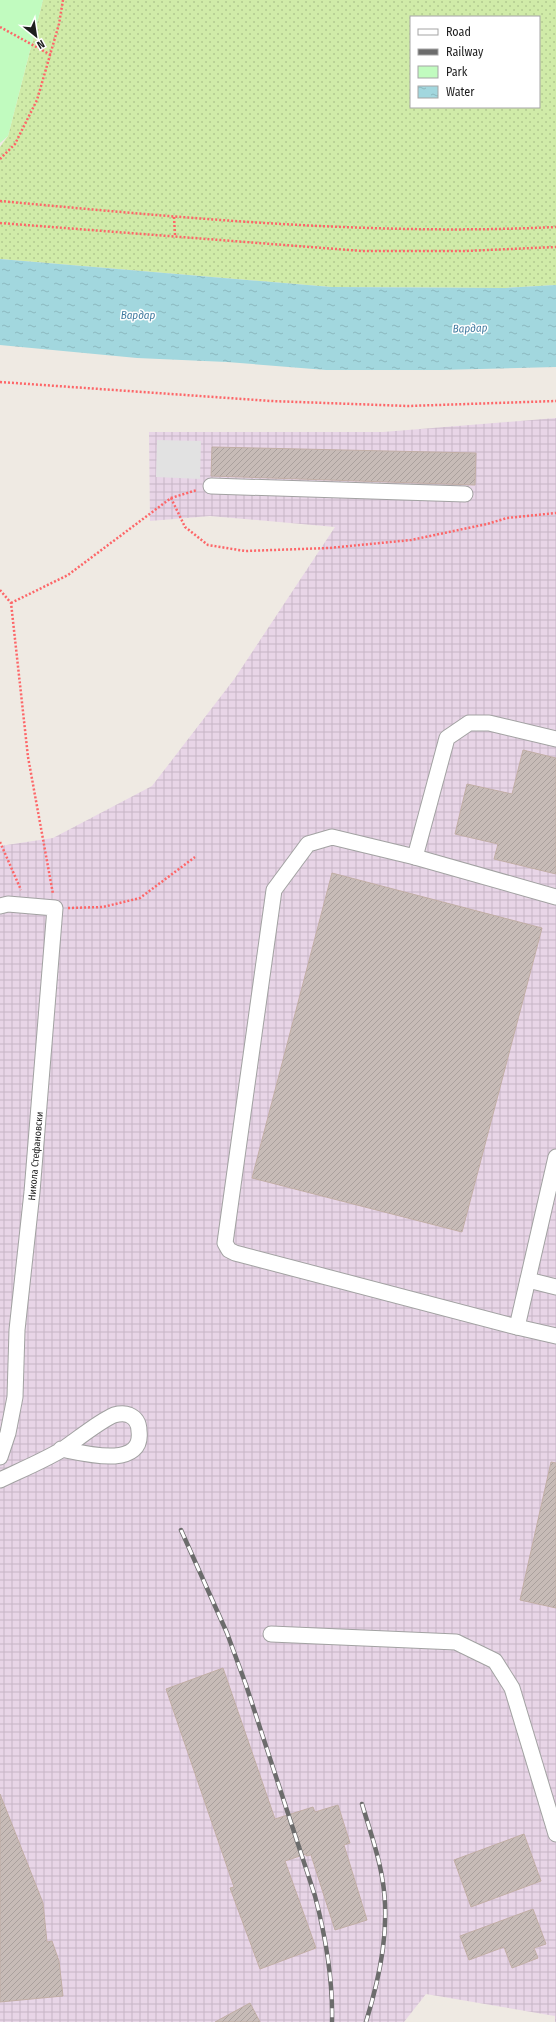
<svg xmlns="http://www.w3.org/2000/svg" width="556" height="2022" font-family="'Fira Sans Condensed',sans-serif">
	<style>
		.industrial { fill: url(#industrial-grid) }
		.grass { fill: url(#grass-dots); fill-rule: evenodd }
		.park { fill: #c1fbbf }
		.parking { fill: #e2e2e2 }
		.water { fill: url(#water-ripples) }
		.building { fill: url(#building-hatch); stroke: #c1aea5 }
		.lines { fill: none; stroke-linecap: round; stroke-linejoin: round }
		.minor-casing { stroke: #a2a2a2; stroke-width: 17 }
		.path { stroke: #fd6668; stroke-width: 2.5; stroke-dasharray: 2 2; stroke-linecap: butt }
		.minor { stroke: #fff; stroke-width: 15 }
		.rail-casing { stroke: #6c6c6c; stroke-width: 4.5 }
		.rail { stroke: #fff; stroke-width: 3; stroke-dasharray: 9; stroke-linecap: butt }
		.labels { text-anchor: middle; stroke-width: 3; stroke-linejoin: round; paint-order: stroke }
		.street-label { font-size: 10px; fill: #1e1e1e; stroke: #fff }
		.water-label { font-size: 11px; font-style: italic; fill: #427ba0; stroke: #fff }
	</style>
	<defs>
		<pattern id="industrial-grid" width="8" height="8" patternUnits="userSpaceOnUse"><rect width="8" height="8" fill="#e8d5e7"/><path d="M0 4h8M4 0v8" fill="none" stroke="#c7b6c6"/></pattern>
		<pattern id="grass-dots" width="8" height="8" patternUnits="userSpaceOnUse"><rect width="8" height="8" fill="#d0eba8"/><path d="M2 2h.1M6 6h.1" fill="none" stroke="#b2c990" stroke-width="1.8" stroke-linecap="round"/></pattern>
		<pattern id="water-ripples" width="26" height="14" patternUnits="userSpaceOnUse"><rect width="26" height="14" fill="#a2d7de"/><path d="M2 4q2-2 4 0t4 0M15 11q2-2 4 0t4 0" fill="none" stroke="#8bb8be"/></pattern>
		<pattern id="building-hatch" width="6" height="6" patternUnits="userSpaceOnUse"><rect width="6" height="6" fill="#c7bbb7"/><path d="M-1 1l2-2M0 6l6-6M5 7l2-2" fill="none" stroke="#aaa09d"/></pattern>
	</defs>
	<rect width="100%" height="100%" fill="#efeae3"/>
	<polygon class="industrial" points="556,418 556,2022 555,2022 555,2016 426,1994 404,2022 0,2022 0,846 53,838 152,786 235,678 335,527 210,516 150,521 149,432 383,432"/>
	<path class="grass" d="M43,0H556V285L505,288L331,287L0,259V147L8,136ZM411,17H539V107H411Z"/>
	<polygon class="park" points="0,0 43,0 8,136 0,143"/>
	<polygon class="parking" points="157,440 201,441 200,479 156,477"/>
	<polygon class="water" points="0,259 331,287 505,288 556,285 556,367 440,370 326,370 227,362 137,358 0,345"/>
	<g class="building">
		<polygon points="212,447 476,453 475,485 211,476"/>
		<polygon points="523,750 556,758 556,874 494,859 498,844 455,834 467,784 512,794"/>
		<polygon points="332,873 542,928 462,1232 252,1178"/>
		<polygon points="551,1462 556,1463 556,1608 520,1600"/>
		<polygon points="223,1668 275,1819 313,1807 315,1812 338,1805 350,1843 344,1845 367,1920 335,1930 311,1855 306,1856 306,1854 285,1861 316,1948 260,1969 230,1888 234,1887 166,1689"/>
		<polygon points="0,1794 43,1903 47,1942 52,1941 59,1961 63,1996 0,2002"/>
		<polygon points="524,1834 541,1881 471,1907 454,1860"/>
		<polygon points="533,1909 546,1944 534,1948 538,1958 512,1968 504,1947 469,1960 460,1936"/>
		<polygon points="250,2003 260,2022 215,2022"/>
	</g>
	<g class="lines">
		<defs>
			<g id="minor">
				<polyline points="211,486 465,494"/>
				<polyline points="415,857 447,738 469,723 489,723 556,739"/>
				<polyline points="0,906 8,904 55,908 32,1192 17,1330 15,1397 8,1433 0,1457"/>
				<polyline points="556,1157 517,1327 556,1336"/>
				<polyline points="528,1280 556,1287"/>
				<polyline points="517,1327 235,1253 229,1250 225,1243 274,890 308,844 332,837 415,857 556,897"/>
				<path d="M0,1480C21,1470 43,1461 63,1449C78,1439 98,1422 114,1415C118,1414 124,1413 129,1415C136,1418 139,1424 139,1431C144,1470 82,1453 61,1449"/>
				<polyline points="271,1634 456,1642 495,1661 512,1688 556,1834"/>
			</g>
		</defs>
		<use href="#minor" class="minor-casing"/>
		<g class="path">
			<polyline points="0,27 51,55"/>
			<polyline points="0,159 15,144 37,100 59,24 63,0"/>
			<path d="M0,201C184,218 371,236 556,227"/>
			<polyline points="174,217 175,235"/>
			<polyline points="0,223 362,251 465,251 556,247"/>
			<polyline points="0,382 271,401 408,406 556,401"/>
			<polyline points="171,498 185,527 208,545 245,551 329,548 411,540 487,524 507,518 556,513"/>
			<polyline points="0,590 11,603 28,757 53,894"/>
			<polyline points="11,603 68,575 171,498 197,490"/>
			<polyline points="0,842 21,890"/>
			<polyline points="68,908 103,907 140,898 195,857"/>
		</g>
		<use href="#minor" class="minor"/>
		<defs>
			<g id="rail">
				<path d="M181,1530L227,1633L246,1685L315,1896C326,1938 333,1979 332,2022"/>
				<path d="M362,1804C369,1828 378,1852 382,1877C391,1926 380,1976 366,2022"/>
			</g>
		</defs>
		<use href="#rail" class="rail-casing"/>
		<use href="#rail" class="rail"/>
	</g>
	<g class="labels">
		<g class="street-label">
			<text transform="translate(35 1156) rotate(-85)" y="4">Никола Стефановски</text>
		</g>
		<g class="water-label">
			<text x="138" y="319">Вардар</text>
			<text transform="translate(470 328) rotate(-2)" y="4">Вардар</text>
		</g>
	</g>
	<rect x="410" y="16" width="130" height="92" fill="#ffffff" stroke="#a5a5a5"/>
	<rect x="418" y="29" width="20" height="6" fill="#ffffff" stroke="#a5a5a5"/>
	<text x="446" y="36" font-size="12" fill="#1e1e1e">Road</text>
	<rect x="418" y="49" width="20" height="6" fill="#6c6c6c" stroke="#a5a5a5"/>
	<text x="446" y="56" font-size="12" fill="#1e1e1e">Railway</text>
	<rect x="418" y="66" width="20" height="12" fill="#c1fbbf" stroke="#a5a5a5"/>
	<text x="446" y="76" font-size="12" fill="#1e1e1e">Park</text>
	<rect x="418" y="86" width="20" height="12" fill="url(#water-ripples)" stroke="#a5a5a5"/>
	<text x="446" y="96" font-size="12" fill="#1e1e1e">Water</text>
	<g transform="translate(36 36) rotate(150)" stroke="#ffffff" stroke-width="3" paint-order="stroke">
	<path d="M0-3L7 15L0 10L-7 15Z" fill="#1e1e1e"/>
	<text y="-6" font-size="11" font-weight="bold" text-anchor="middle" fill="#1e1e1e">N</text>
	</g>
</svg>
